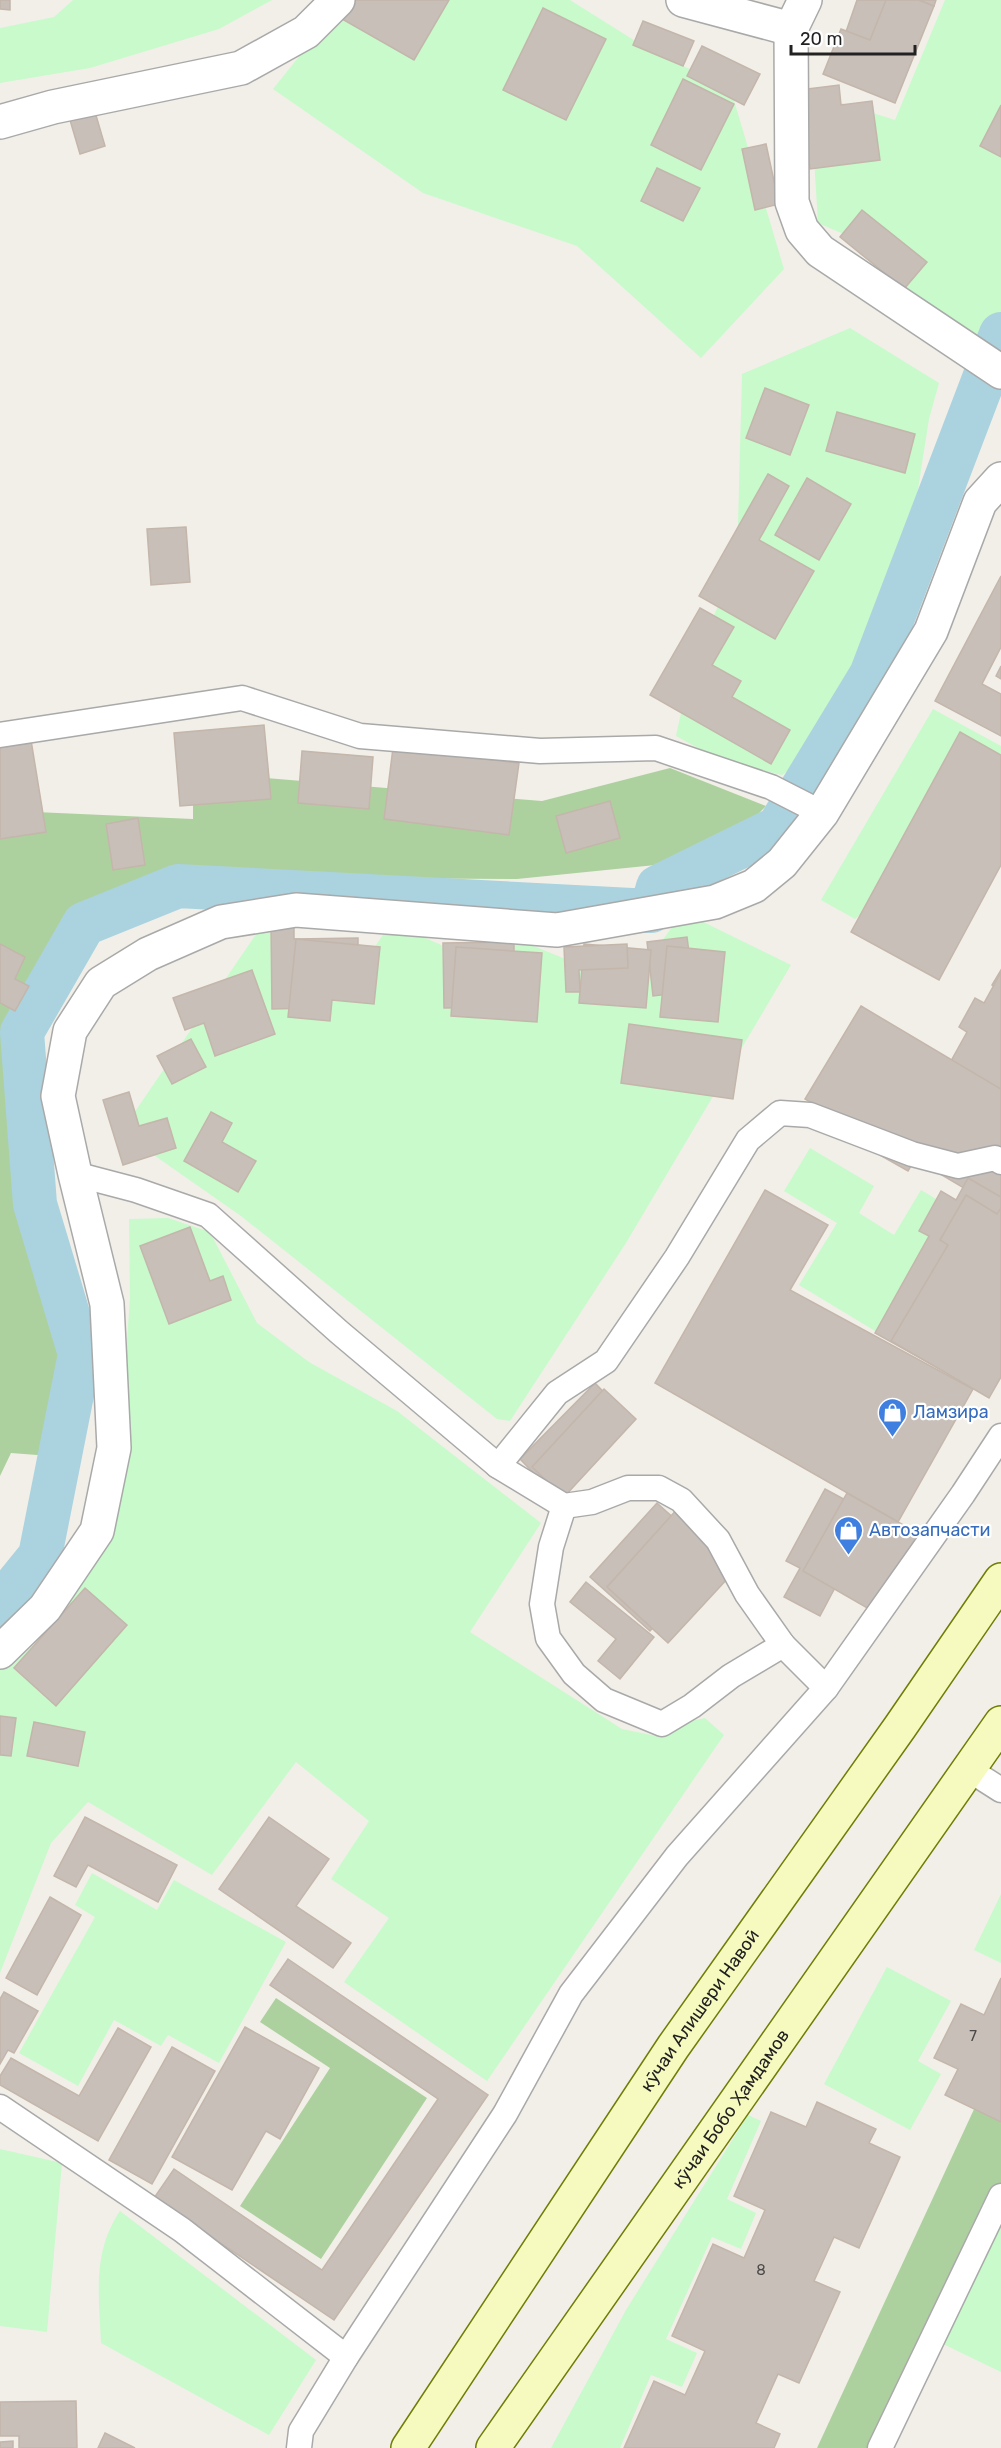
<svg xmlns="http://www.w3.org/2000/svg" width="1001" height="2448" font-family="Rubik,sans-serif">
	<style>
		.forest { fill: #add19e }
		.park { fill: #c8facc }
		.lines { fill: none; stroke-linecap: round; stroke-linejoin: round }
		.canal { stroke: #aad3df; stroke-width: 44 }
		.building { fill: #c7bfb8; stroke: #c4b6ab; stroke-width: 1.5 }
		.lane-casing { stroke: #a9a9a9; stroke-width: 27 }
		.street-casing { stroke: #a9a9a9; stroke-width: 36 }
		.secondary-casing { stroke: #707d05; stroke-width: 36 }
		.lane { stroke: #fff; stroke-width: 24 }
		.street { stroke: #fff; stroke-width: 33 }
		.secondary { stroke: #f7fabf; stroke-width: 33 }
		.labels { text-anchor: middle; stroke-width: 4.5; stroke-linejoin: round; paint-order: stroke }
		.number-label { font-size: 15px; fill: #4b4948 }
		.shop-label { font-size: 18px; fill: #366cbe; stroke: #fff; text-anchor: start }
		.street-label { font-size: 18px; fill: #222; stroke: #fff }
	</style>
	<rect width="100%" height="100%" fill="#f2efe9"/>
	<g class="forest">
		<polygon points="670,768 766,806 715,859 517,879 179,877 77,916 7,1042 19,1203 66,1357 63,1457 11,1453 0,1476 0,796 13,811 193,819 193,772 542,801"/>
		<polygon points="276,1998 427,2098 321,2259 240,2206 330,2068 260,2022"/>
		<polygon points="982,2092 1001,2101 1001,2186 875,2448 817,2448"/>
	</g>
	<g class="park">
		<polygon points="73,0 272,0 219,29 90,68 0,83 0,28 54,17"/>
		<polygon points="353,0 570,0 656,54 730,87 784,269 701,358 577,246 423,193 273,89 301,54"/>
		<polygon points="945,0 1001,0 1001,357 882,279 892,255 818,223 810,93 895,120"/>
		<polygon points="850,328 939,383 929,419 904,579 825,744 782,775 720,760 676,736 690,671 737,562 742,374"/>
		<polygon points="933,709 1001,746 1001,854 869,907 855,919 821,900"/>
		<polygon points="683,912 791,965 626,1243 510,1421 497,1419 241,1216 121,1132 261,927 351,982 391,923 496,969 506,935 630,985"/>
		<polygon points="810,1148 874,1186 859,1213 894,1235 921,1190 951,1208 890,1340 799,1285 837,1223 784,1191"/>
		<polygon points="168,1218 210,1232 257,1323 309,1362 397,1411 541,1523 470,1632 622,1729 661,1737 686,1722 705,1718 724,1735 487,2081 344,1982 389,1918 331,1879 369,1821 296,1762 212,1875 88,1802 51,1843 0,1973 0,1662 31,1633 113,1538 130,1298 129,1219"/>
		<polygon points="92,1873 157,1910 174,1880 286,1942 219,2063 168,2035 161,2046 114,2020 78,2086 19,2053 95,1917 75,1905"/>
		<polygon points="1001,1894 1001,1963 974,1950"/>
		<polygon points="887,1967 951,2001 918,2061 941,2074 910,2130 824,2084"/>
		<polygon points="748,2115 761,2121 727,2199 756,2213 741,2249 712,2237 666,2339 697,2353 682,2387 651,2375 620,2448 551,2448 626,2310"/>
		<polygon points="0,2149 62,2163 47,2332 0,2326"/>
		<path d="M120,2211L316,2360L269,2435L101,2343C99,2296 92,2252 120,2211Z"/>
		<polygon points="1001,2219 1001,2372 941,2343"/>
	</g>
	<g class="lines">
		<polyline class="canal" points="0,1605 40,1556 80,1354 35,1204 22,1032 84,924 178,886 651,911 658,887 778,828 871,675 1001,334"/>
	</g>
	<g class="building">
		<polygon points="0,0 10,0 10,10 0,9"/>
		<polygon points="353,0 449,0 414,60 342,19"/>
		<polygon points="857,0 909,0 877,92 831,75"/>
		<polygon points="886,0 919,0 934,6 895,103 823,74 841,29 870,40"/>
		<polygon points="919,0 936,0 934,6"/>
		<polygon points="543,8 606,39 566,120 503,90"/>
		<polygon points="643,21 694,41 683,66 633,45"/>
		<polygon points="702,46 760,74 744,105 687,76"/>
		<polygon points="683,79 734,104 701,170 651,145"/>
		<polygon points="839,85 841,105 872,101 880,160 810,169 800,90"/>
		<polygon points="1001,105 1001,157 980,146"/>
		<polygon points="95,112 105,146 80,154 70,120"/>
		<polygon points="766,144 779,204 755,210 742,149"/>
		<polygon points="657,168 700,188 683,221 641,201"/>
		<polygon points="862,210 927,262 904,289 840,237"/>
		<polygon points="765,388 809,405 790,455 746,438"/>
		<polygon points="837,412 915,434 905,473 826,451"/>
		<polygon points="768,474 789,486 759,540 814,571 775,639 699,596"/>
		<polygon points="807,478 851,504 819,560 775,535"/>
		<polygon points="186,527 190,582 151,585 147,529"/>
		<polygon points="1001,576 1001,647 982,684 1001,694 1001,736 935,701"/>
		<polygon points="700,608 734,627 712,665 741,681 732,697 790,730 771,764 650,695"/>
		<polygon points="1001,666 1001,679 996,676"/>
		<polygon points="264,725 271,799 180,806 174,733"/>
		<polygon points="960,732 1001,755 1001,865 939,980 851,932"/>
		<polygon points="31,740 46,832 0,839 0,745"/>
		<polygon points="393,748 519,763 509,835 384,819"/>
		<polygon points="302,751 373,757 369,809 298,803"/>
		<polygon points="610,801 620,838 566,853 556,816"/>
		<polygon points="138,818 145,865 113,870 106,824"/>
		<polygon points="294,924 294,939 358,938 358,982 312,982 312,1008 272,1009 271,925"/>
		<polygon points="687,937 694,991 653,996 647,942"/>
		<polygon points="296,939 380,947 374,1004 332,1000 330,1021 288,1017"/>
		<polygon points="514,942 514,1007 444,1008 443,943"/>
		<polygon points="0,944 25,957 15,979 29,986 15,1011 0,1003"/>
		<polygon points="584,944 651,950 646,1008 579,1003"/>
		<polygon points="627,944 628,968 579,970 580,992 566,992 564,947"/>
		<polygon points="667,946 725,952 718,1022 660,1017"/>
		<polygon points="456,947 542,953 537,1022 451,1016"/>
		<polygon points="252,970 275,1034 215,1056 204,1023 185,1030 173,998"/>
		<polygon points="1001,970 1001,991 992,985"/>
		<polygon points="1000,974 1001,975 1001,1100 946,1070 967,1032 959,1027 975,998 984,1003"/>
		<polygon points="861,1006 1001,1089 1001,1210 915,1159 908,1171 878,1154 884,1145 805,1099"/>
		<polygon points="629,1024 742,1040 733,1099 621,1083"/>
		<polygon points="191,1039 206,1067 172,1084 157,1056"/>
		<polygon points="129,1092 139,1126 167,1118 176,1148 123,1165 103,1100"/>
		<polygon points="211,1112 232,1123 222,1142 256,1161 238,1192 184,1161"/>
		<polygon points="968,1178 1001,1197 1001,1297 956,1378 875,1333 929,1236 919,1231 941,1191 956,1200"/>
		<polygon points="765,1190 828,1225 790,1290 973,1389 898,1522 655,1383"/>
		<polygon points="966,1195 997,1214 1001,1208 1001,1377 989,1398 891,1341 948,1245 940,1240"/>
		<polygon points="190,1227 210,1281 223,1276 231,1300 169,1324 140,1246"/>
		<polygon points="595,1383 622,1411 547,1487 520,1459"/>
		<polygon points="604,1389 636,1419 564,1497 532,1467"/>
		<polygon points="825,1489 890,1524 853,1592 837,1584 820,1616 784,1597 800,1568 786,1561"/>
		<polygon points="847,1493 921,1535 876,1613 803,1571"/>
		<polygon points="657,1503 717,1557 650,1631 590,1577"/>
		<polygon points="679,1507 741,1564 668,1643 607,1587"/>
		<polygon points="586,1582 654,1637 620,1679 598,1661 616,1639 570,1602"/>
		<polygon points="85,1588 127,1625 56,1706 14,1668"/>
		<polygon points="0,1716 16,1718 11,1756 0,1755"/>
		<polygon points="34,1722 85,1732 78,1766 27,1756"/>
		<polygon points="85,1817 177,1865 158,1902 88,1865 76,1887 54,1876"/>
		<polygon points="269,1817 329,1859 296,1906 351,1943 333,1968 219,1889"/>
		<polygon points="50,1897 81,1915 37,1995 6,1978"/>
		<polygon points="288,1959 488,2095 334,2320 154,2198 174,2169 322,2270 438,2099 270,1985"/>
		<polygon points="1001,1978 1001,2122 945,2095 958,2069 934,2058 961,2004 984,2015"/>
		<polygon points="4,1992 38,2011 14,2053 8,2050 0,2064 0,1999"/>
		<polygon points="245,2027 319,2068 280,2139 266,2131 232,2190 172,2157"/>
		<polygon points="118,2028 151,2047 98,2141 0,2085 0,2076 11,2058 79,2096"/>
		<polygon points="172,2047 215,2071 152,2184 109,2160"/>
		<polygon points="817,2102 876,2129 869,2143 900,2157 859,2248 834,2237 814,2281 840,2292 799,2383 778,2374 756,2423 780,2434 774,2448 624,2448 654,2381 685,2395 705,2351 672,2336 713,2244 744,2258 765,2210 734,2196 771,2112 806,2127"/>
		<polygon points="76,2401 77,2448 19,2448 19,2436 0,2436 0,2402"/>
		<polygon points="105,2433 135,2448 98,2448"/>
		<polygon points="13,2441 13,2448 0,2448 0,2442"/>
	</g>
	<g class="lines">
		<defs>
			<g id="lane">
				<polyline points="0,735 242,698 360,736 540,751 656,748 771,787 822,813"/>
				<polyline points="75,1174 136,1190 208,1215 339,1332 498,1466 564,1506 592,1502 628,1488 659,1488 681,1500 718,1540 747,1594 783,1645 826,1688"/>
				<polyline points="498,1466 557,1393 606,1361 677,1257 748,1140 780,1113 810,1115 912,1154 958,1166 995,1158 1001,1162"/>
				<polyline points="564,1506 551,1547 542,1604 548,1638 574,1674 604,1700 662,1724 692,1706 731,1676 783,1645"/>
				<polyline points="968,1769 1001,1790"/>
				<polyline points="0,2107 182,2230 346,2357"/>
				<polyline points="299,2448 301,2431 346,2357 505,2114 571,1994 677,1856 826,1688 963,1494 1001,1436"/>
				<polyline points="880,2448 1001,2196"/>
			</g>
			<g id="street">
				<polyline points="683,0 791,29"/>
				<polyline points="805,0 791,29 792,202 802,230 820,251 1001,372"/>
				<polyline points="0,122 53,107 241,68 306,32 338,0"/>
				<polyline points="0,1652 45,1608 97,1531 114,1448 107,1304 75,1174 58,1096 70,1031 101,983 148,954 221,922 296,910 557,930 715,902 754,886 782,863 822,813 931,631 980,502 1001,479"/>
			</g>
			<g id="secondary">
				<path id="s1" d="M408,2448L673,2047L900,1727L1001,1580"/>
				<path id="s2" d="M493,2448L1001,1723"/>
			</g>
		</defs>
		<use href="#lane" class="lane-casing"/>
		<use href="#street" class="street-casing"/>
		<use href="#secondary" class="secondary-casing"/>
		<use href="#lane" class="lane"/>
		<use href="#street" class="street"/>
		<use href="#secondary" class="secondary"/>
	</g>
	<defs>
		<symbol id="shop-pin" viewBox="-11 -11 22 30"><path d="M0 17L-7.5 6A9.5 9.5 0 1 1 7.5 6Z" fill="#3f7fe0" stroke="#fff"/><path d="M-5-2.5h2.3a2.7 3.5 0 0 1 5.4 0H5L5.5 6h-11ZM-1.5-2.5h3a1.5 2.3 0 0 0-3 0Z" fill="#fff"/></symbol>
	</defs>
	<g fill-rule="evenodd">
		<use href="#shop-pin" x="876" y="1396" width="33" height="45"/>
		<use href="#shop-pin" x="832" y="1514" width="33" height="45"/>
	</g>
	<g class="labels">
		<g class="number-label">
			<text x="973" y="2041">7</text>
			<text x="761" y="2275">8</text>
		</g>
		<g class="shop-label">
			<text x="913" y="1418">Ламзира</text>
			<text x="869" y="1536">Автозапчасти</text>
		</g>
		<g class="street-label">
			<text dy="6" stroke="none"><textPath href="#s1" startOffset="526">кӯчаи Алишери Навоӣ</textPath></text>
			<text dy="6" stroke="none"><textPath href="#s2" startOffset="414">кӯчаи Бобо Ҳамдамов</textPath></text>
		</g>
	</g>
	<path d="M791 45v9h124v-9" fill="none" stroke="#222222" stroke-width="3"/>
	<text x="800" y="45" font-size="18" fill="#222222" stroke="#ffffff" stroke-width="4.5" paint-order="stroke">20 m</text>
</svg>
